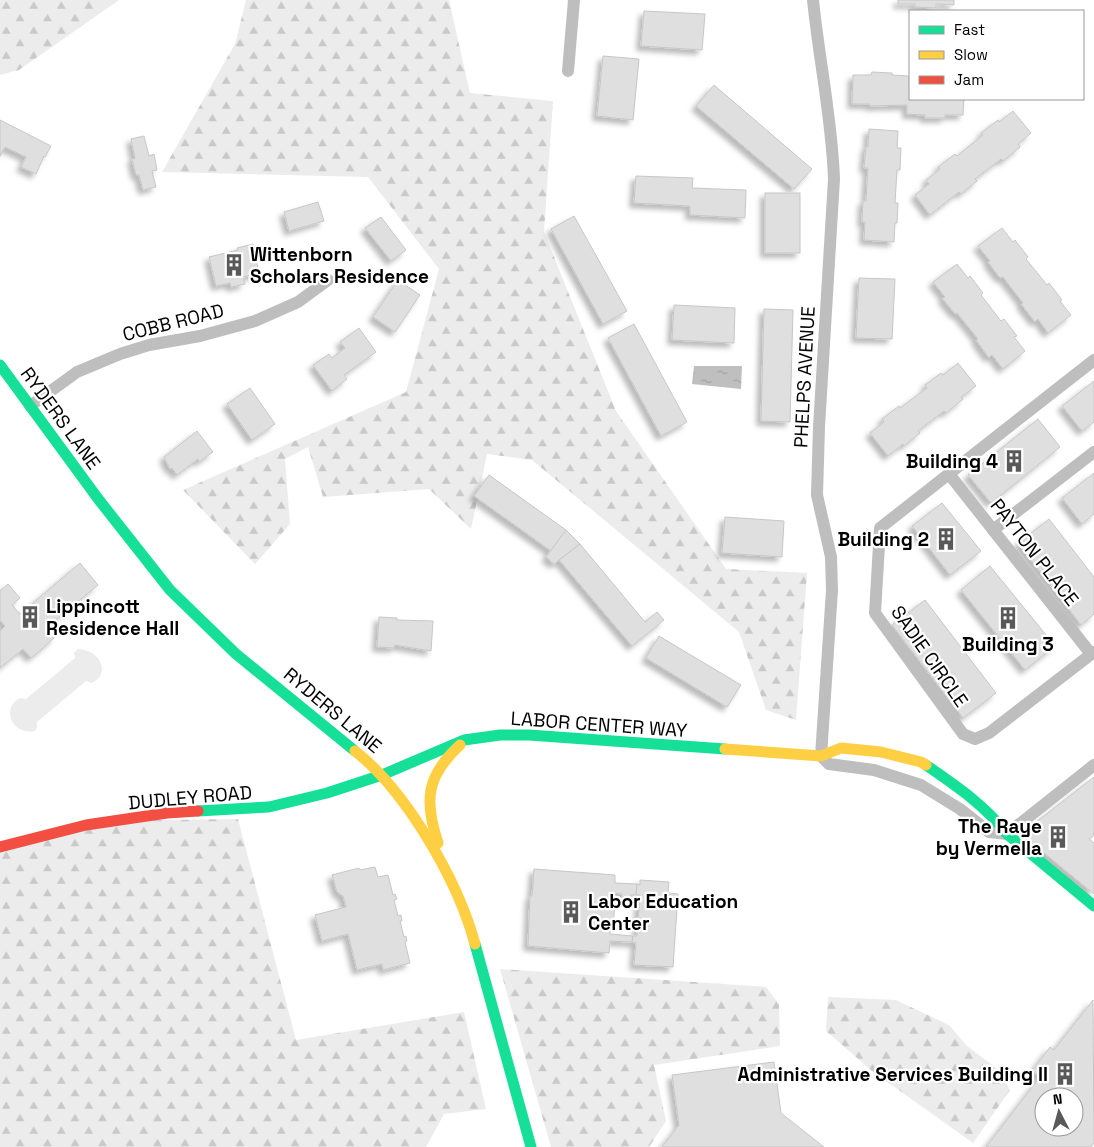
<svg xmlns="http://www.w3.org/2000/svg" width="1094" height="1147" font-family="'Space Grotesk',sans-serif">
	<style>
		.green { fill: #ececec }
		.forest { fill: url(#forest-firs) }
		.water { fill: url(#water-ripples) }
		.building { fill: #dfdfdf; stroke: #c7c7c7; fill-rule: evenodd; filter: url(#shadow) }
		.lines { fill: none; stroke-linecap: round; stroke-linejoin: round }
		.street { stroke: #bebebe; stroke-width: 12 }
		.fast { stroke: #16e098; stroke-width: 11 }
		.slow { stroke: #ffcf43; stroke-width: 11 }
		.jam { stroke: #f24e42; stroke-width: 11 }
		.labels { text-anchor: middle; stroke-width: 4.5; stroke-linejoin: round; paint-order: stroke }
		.poi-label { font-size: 19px; font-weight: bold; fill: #000; stroke: #fff; text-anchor: end }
		.street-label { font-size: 19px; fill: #000; stroke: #fff }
	</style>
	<defs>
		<pattern id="forest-firs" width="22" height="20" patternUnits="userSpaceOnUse" patternTransform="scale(1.25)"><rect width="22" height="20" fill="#ececec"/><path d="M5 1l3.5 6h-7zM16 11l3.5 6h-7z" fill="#c9c9c9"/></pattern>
		<pattern id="water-ripples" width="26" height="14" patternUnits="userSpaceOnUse" patternTransform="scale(1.25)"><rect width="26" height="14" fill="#bfbfbf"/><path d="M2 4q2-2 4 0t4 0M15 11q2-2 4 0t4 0" fill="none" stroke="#a2a2a2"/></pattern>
		<filter id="shadow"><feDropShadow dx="-4.5" dy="4.5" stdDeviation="2.5" flood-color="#0004"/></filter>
	</defs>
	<rect width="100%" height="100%" fill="#fff"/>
	<path class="green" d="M78,649C102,650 111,676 91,683L86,681L37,722V727L35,731C13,736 0,708 20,698L26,699L75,658L74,653Z"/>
	<g class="forest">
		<polygon points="0,0 119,0 19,70 0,75"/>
		<polygon points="246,0 449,0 470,93 553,101 544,232 616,411 726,569 807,573 796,720 766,710 739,632 532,460 487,454 471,529 429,489 323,497 308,447 285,459 290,524 255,564 183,490 406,392 439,269 368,177 162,172 235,44"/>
		<polygon points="238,819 296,1040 464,1012 486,1109 444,1114 426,1147 0,1147 0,844 88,821"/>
		<polygon points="500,969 766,987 779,1004 780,1046 654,1065 666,1121 649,1147 551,1147"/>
		<polygon points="828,997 896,1000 949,1025 967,1046 999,1070 1010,1090 973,1143 872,1071 826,1031"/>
	</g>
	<polygon class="water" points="694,366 742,366 741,389 692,384"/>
	<g class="building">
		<polygon points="898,0 954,0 954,5 936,4 936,8 915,7 915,4 898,4"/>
		<polygon points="644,11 705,14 702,50 641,46"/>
		<polygon points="603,56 639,59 633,120 597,116"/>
		<polygon points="872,72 892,73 892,75 909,76 910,99 964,99 963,115 945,115 945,118 925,118 925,115 907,114 907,105 870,106 870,104 852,104 853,75 871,75"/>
		<polygon points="714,85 812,169 794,189 696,106"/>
		<polygon points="1013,111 1031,133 1018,144 1020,147 1003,161 1001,159 975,179 977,181 961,194 959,192 930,215 915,195 929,184 926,180 940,169 938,167 955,154 957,156 983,135 981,133 998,120 999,122"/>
		<polygon points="0,120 51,146 45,157 44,156 36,174 21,167 26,157 5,147 0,156"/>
		<polygon points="869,129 898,131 897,148 901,148 900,170 897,170 895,203 898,203 897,223 895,223 894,242 864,240 865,222 862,222 863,201 866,201 868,168 864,168 866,147 868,147"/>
		<polygon points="144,136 149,156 154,154 157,170 152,171 156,187 143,190 139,175 136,175 132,159 135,158 131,139"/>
		<polygon points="636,176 693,178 692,188 746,190 745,218 690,215 690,206 634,203"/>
		<rect x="765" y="193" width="35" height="60"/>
		<polygon points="318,202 324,221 289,231 284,212"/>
		<polygon points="574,216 627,311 603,324 551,229"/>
		<polygon points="381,217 406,250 391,261 365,228"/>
		<polygon points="1002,228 1013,242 1015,240 1028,257 1026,259 1047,285 1049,283 1062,300 1060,301 1071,315 1048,333 1038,319 1035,322 1021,304 1023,303 1003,277 1000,278 988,262 990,261 978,246"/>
		<polygon points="253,244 259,274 243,277 245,284 231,287 230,283 216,286 209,257 238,250 237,248"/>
		<polygon points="957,264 968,278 970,276 983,293 981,295 1001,321 1004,319 1017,336 1014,337 1025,351 1003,369 992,355 989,358 976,340 978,339 957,313 955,314 942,298 945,297 933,282"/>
		<polygon points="859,278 895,279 892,339 856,338"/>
		<polygon points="398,280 420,295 395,332 373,317"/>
		<polygon points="674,305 735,308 734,343 672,340"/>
		<polygon points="764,309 793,310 790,422 761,421"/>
		<polygon points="634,324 687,422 661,436 608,338"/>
		<polygon points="359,328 376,352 344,375 347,379 332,391 313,365 329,354 332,358 345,348 340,342"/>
		<polygon points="958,363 976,386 961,397 963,399 946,413 944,411 918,431 920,433 904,446 903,444 888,456 870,433 884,422 882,419 899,406 900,408 927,388 925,385 941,373 943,375"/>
		<polygon points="1094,381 1094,422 1082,431 1062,406"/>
		<polygon points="250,388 275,424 252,440 227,404"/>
		<polygon points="1038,419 1060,447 991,503 968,475"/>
		<polygon points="197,431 213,452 199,462 198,459 177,475 172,468 170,469 164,457"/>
		<polygon points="1094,473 1094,514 1082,524 1062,498"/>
		<polygon points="489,475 566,530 551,551 474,496"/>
		<polygon points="942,503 981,551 950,575 912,526"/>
		<polygon points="725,517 784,521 782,557 722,553"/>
		<polygon points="1049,519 1094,577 1094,614 1081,625 1018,543"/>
		<polygon points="566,530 580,544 554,564 546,557"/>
		<polygon points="580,544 645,622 657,612 664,620 632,646 559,560"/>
		<polygon points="80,563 98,585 47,627 55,637 42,649 31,658 23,649 0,668 0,631 5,626 0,620 0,591 8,584 20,598 12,605 20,614"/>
		<polygon points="990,566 1055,646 1025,670 961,590"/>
		<polygon points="925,600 996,693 963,718 892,625"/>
		<polygon points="379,617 397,618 397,620 433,621 431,651 395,645 394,648 377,647"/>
		<polygon points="659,636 741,685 727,707 646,658"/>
		<polygon points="1094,777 1094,835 1089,839 1094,843 1094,894 1021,834"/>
		<polygon points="375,867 378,877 388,875 393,895 395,894 397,899 394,900 398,916 401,915 402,921 400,921 404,937 406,936 407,941 405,942 410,963 383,970 382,964 357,970 348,934 322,941 315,915 346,907 343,896 337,892 332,875 359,868 360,870"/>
		<polygon points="534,869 615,875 615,883 637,884 636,895 631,895 631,898 622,897 622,894 613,893 613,902 615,902 613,927 610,927 610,934 633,936 632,942 610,941 609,953 528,946 530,896 532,896"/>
		<polygon points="640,880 669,882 668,893 678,894 673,967 634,965 636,943 632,942 633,936 637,936 640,895 636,895 637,884 640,885"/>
		<path d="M1093,1000L1094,1143L1091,1147H986L1040,1077L1032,1071L1050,1047L1054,1050ZM1044,1097H1074V1127H1044Z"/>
		<polygon points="774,1062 781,1113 824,1147 662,1147 679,1125 672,1075"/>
	</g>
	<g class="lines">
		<g class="street">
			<path d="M813,0C819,60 832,119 834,179L819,427L817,495L831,557L832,590L821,756L829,764L874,770L921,785L960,809L989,832L1007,834L1094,765"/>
			<polyline points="568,71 574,0"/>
			<polyline points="1094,360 880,528 875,613 963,734 975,739 989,733 1094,652"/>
			<polyline points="30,406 77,372 120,354 149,345 200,336 255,321 298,302 328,280"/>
			<polyline points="949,474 1091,654"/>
			<polyline points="993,530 1094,452"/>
		</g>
		<g class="fast">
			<polyline points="0,365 99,500 170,590 236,654 355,751"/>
			<path d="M926,765C955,785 985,805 1007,834L1094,906"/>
			<polyline points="198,811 269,807 327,793 382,775 464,740 500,735 529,735 725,749"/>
			<polyline points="475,944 531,1147"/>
		</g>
		<g class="slow">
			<polyline points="725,749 821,756 841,748 881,752 921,762 926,765"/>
			<path d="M355,751C407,792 458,881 475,944"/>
			<path d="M438,843C424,801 426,776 460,745"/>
		</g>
		<polyline class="jam" points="0,847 86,825 167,813 198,811"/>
	</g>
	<defs>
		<symbol id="building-bare" viewBox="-9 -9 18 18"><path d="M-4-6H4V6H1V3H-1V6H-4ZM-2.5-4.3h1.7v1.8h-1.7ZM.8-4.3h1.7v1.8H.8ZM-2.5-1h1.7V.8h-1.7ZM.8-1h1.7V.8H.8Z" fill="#595959" stroke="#fff" stroke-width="2.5" paint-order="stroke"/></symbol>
	</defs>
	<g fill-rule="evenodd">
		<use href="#building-bare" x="218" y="249" width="32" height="32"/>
		<use href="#building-bare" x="998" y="445" width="32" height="32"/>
		<use href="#building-bare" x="930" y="523" width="32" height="32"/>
		<use href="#building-bare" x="14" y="601" width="32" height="32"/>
		<use href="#building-bare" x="992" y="602" width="32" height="32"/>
		<use href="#building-bare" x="1042" y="821" width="32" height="32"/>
		<use href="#building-bare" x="555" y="896" width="32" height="32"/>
		<use href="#building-bare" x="1049" y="1058" width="32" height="32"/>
	</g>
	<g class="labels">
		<g class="poi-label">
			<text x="250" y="261" text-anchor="start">Wittenborn<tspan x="250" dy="22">Scholars Residence</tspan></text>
			<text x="998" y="468">Building 4</text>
			<text x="929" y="546">Building 2</text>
			<text x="46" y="613" text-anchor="start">Lippincott<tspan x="46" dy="22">Residence Hall</tspan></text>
			<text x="1008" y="651" text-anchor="middle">Building 3</text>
			<text x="1042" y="833">The Raye<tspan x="1042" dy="22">by Vermella</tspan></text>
			<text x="588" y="908" text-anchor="start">Labor Education<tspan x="588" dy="22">Center</tspan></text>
			<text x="1048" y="1081">Administrative Services Building II</text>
		</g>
		<g class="street-label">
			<text transform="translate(173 322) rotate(-14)" y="7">COBB ROAD</text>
			<text transform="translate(804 377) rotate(-87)" y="7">PHELPS AVENUE</text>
			<text transform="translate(61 418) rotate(54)" y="7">RYDERS LANE</text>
			<text transform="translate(1035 552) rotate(52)" y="7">PAYTON PLACE</text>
			<text transform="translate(930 656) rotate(55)" y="7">SADIE CIRCLE</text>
			<text transform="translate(333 710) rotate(40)" y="7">RYDERS LANE</text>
			<text transform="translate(599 724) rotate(4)" y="7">LABOR CENTER WAY</text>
			<text transform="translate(190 797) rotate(-5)" y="7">DUDLEY ROAD</text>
		</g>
	</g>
	<rect x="909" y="10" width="175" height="90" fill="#ffffff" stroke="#999999"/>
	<rect x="919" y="26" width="25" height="8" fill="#16e098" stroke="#999999"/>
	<text x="954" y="35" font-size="15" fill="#000000">Fast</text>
	<rect x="919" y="51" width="25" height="8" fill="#ffcf43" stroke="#999999"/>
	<text x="954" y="60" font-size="15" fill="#000000">Slow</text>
	<rect x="919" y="76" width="25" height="8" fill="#f24e42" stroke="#999999"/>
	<text x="954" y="85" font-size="15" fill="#000000">Jam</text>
	<g transform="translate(1059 1112) rotate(354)"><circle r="24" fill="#ffffff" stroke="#999999"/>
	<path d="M0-4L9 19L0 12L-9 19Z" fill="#595959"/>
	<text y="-8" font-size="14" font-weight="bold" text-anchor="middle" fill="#000000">N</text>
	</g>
</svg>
